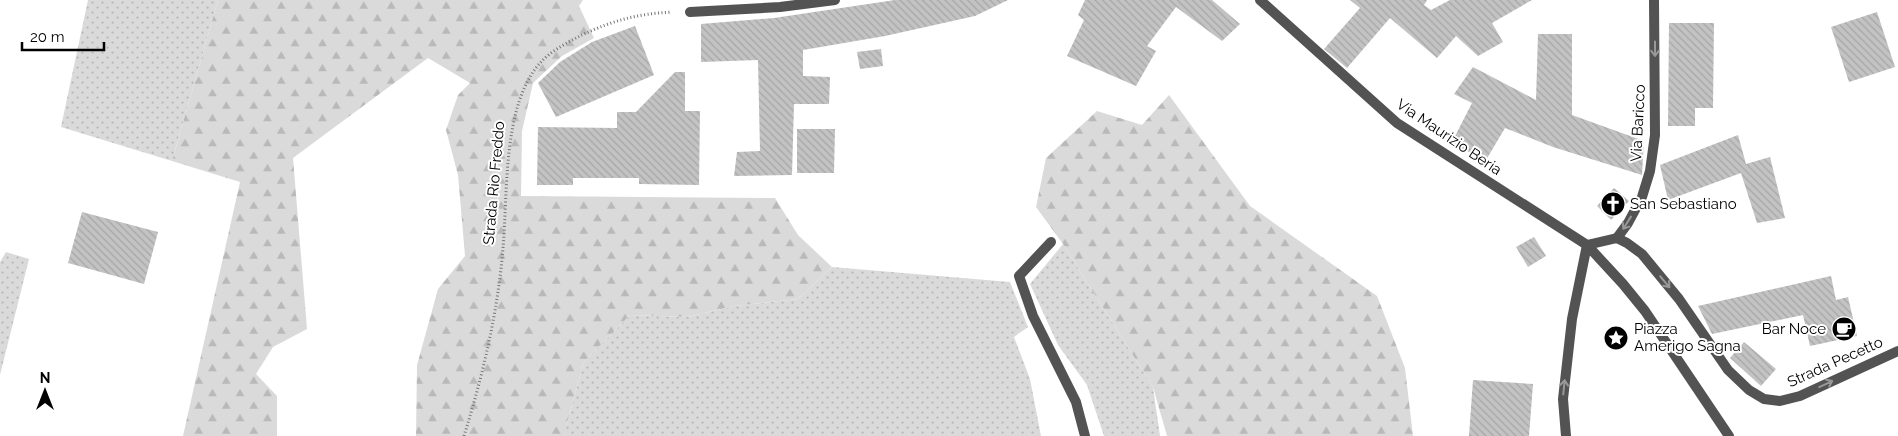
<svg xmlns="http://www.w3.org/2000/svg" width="1898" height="436" font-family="Raleway,sans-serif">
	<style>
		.grass { fill: url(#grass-dots) }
		.forest { fill: url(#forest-firs) }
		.building { fill: url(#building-back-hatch) }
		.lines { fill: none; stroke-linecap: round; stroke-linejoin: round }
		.path { stroke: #757575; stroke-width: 3; stroke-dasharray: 1 2.5; stroke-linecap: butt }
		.service { stroke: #535353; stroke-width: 10 }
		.minor { stroke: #535353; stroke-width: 10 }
		.oneway { stroke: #989898 }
		.labels { text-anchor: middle; stroke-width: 4; stroke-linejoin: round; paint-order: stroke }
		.street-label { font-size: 15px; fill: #000; stroke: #fff }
		.poi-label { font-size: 15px; fill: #000; stroke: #fff; text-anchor: start }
	</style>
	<defs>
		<pattern id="grass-dots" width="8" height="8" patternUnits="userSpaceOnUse" patternTransform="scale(1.25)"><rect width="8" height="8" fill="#dadada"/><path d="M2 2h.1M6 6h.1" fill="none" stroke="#b9b9b9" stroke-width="1.8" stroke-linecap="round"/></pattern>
		<pattern id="forest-firs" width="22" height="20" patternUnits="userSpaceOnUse" patternTransform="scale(1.25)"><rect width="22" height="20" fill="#dadada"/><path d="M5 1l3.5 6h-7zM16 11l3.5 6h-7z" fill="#b9b9b9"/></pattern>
		<pattern id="building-back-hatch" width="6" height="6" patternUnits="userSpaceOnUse" patternTransform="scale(1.25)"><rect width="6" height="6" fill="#c3c3c3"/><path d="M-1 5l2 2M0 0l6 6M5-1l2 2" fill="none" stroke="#a6a6a6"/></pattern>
	</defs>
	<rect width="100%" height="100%" fill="#fff"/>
	<g class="grass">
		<polygon points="88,0 218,0 172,161 61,127"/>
		<polygon points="1063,244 1153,387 1160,436 1104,436 1087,385 1058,345 1030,284"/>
		<polygon points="6,252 29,259 0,375 0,262"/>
		<polygon points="832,267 1010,282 1028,327 1014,337 1030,379 1041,436 566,436 566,426 584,362 630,315 688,317 734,306 798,299"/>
	</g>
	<g class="forest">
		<polygon points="218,0 583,0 579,6 594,38 562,56 533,83 522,131 521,196 775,198 798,235 832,267 798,299 734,306 688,317 630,315 584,362 566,426 566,436 416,436 417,365 438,289 465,256 458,175 446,130 458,95 470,83 428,58 293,158 307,329 273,347 256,374 277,396 277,436 183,436 240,182 172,161"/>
		<polygon points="1169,95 1250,206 1377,296 1405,368 1413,436 1167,436 1153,387 1063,244 1036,207 1046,158 1097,111 1142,125"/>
	</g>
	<g class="building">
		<polygon points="895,0 1008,0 975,16 885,36 803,50 803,76 830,77 829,104 794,104 792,175 734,176 737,152 760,151 758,60 701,62 701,24 774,18"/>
		<polygon points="1085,0 1212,0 1240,24 1222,41 1176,7 1147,46 1156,51 1136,86 1067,56 1084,20 1078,15"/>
		<polygon points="1350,0 1427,0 1424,5 1431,10 1450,0 1532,0 1492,23 1503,42 1478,56 1456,36 1437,58 1390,18 1347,68 1324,49 1360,8"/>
		<polygon points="1877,12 1895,67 1849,82 1831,27"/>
		<polygon points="1669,23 1714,23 1713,108 1695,108 1695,126 1668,126"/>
		<polygon points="635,26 654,75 556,117 538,83 560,62 592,42"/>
		<polygon points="1538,34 1572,34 1572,115 1644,141 1642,175 1553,147 1505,128 1486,160 1451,144 1472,103 1454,94 1473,67 1536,100"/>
		<polygon points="881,49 883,66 860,69 857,52"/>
		<polygon points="675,72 685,72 685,111 700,111 699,185 639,184 639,178 573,178 573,185 537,185 538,127 617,128 617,112 636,112"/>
		<polygon points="797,129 835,129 834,173 797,173"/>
		<polygon points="1738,135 1746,164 1770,157 1785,218 1757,223 1741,173 1668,200 1660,165"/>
		<polygon points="1614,188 1629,201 1611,220 1597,206"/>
		<polygon points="82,212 158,232 144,284 68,263"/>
		<polygon points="1534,237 1546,256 1528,267 1516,247"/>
		<polygon points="1831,276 1836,300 1848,297 1857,336 1810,346 1803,315 1712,334 1698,306"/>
		<polygon points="1744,342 1776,369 1761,386 1730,358"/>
		<polygon points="1473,380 1533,384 1529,436 1469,436"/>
	</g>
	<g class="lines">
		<path class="path" d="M464,436C483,375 498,311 503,248C508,193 502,104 541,62C551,51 568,42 582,35C614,20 637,14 672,12"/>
		<polyline class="service" points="1051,242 1019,276 1033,316 1076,402 1085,436"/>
		<g class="minor">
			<polyline points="1260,0 1397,123 1587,245 1623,284 1645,311 1729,436"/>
			<polyline points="690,12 780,7 835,0"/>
			<polyline points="1617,238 1628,223 1642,197 1650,171 1655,135 1654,0"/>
			<polyline points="1587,245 1617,238 1627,243 1642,254 1679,299 1728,370 1749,390 1764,399 1780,401 1800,396 1898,351"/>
			<polyline points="1566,436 1563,399 1572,319 1587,245"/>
		</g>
	</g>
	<defs><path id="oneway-shaft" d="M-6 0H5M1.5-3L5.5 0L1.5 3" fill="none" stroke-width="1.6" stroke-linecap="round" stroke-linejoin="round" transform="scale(1.25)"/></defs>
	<g class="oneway">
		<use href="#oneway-shaft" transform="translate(1655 49) rotate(90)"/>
		<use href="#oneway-shaft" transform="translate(1627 223) rotate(122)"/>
		<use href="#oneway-shaft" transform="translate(1665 282) rotate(50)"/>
		<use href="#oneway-shaft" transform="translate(1826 384) rotate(-25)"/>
		<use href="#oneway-shaft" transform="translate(1564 387) rotate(-84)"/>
	</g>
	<defs>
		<symbol id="church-disc" viewBox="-11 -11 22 22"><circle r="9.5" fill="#000" stroke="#fff"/><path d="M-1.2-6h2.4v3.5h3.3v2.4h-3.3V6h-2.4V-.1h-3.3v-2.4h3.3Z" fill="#fff"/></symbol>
		<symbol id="cafe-disc" viewBox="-11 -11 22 22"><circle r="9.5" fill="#000" stroke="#fff"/><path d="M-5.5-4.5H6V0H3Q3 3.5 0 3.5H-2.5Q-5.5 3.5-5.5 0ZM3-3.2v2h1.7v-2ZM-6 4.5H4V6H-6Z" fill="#fff"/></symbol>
		<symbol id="sight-disc" viewBox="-11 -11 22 22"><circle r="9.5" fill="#000" stroke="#fff"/><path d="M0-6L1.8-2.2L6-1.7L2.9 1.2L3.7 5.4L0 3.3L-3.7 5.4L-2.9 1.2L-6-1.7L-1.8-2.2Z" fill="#fff"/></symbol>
	</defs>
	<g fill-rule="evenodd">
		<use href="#church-disc" x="1599" y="190" width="28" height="28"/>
		<use href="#cafe-disc" x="1830" y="315" width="28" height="28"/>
		<use href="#sight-disc" x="1602" y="324" width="28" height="28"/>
	</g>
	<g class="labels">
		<g class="street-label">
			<text transform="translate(1638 123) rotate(-87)" y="5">Via Baricco</text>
			<text transform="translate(1449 137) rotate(34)" y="5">Via Maurizio Beria</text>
			<text transform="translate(494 183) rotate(-85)" y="5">Strada Rio Freddo</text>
			<text transform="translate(1835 362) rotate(-24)" y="5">Strada Pecetto</text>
		</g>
		<g class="poi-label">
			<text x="1630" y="209">San Sebastiano</text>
			<text x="1634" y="334">Piazza<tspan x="1634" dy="17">Amerigo Sagna</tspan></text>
			<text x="1826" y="334" text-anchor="end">Bar Noce</text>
		</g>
	</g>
	<g transform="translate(45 391)" stroke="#ffffff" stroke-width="4" paint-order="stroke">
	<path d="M0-4L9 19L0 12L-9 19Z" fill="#000000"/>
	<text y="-8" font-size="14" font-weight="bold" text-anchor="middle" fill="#000000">N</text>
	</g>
	<path d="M22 42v8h82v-8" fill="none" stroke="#000000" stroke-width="2.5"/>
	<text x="30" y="42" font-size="15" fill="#000000" stroke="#ffffff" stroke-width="4" paint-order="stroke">20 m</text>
</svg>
